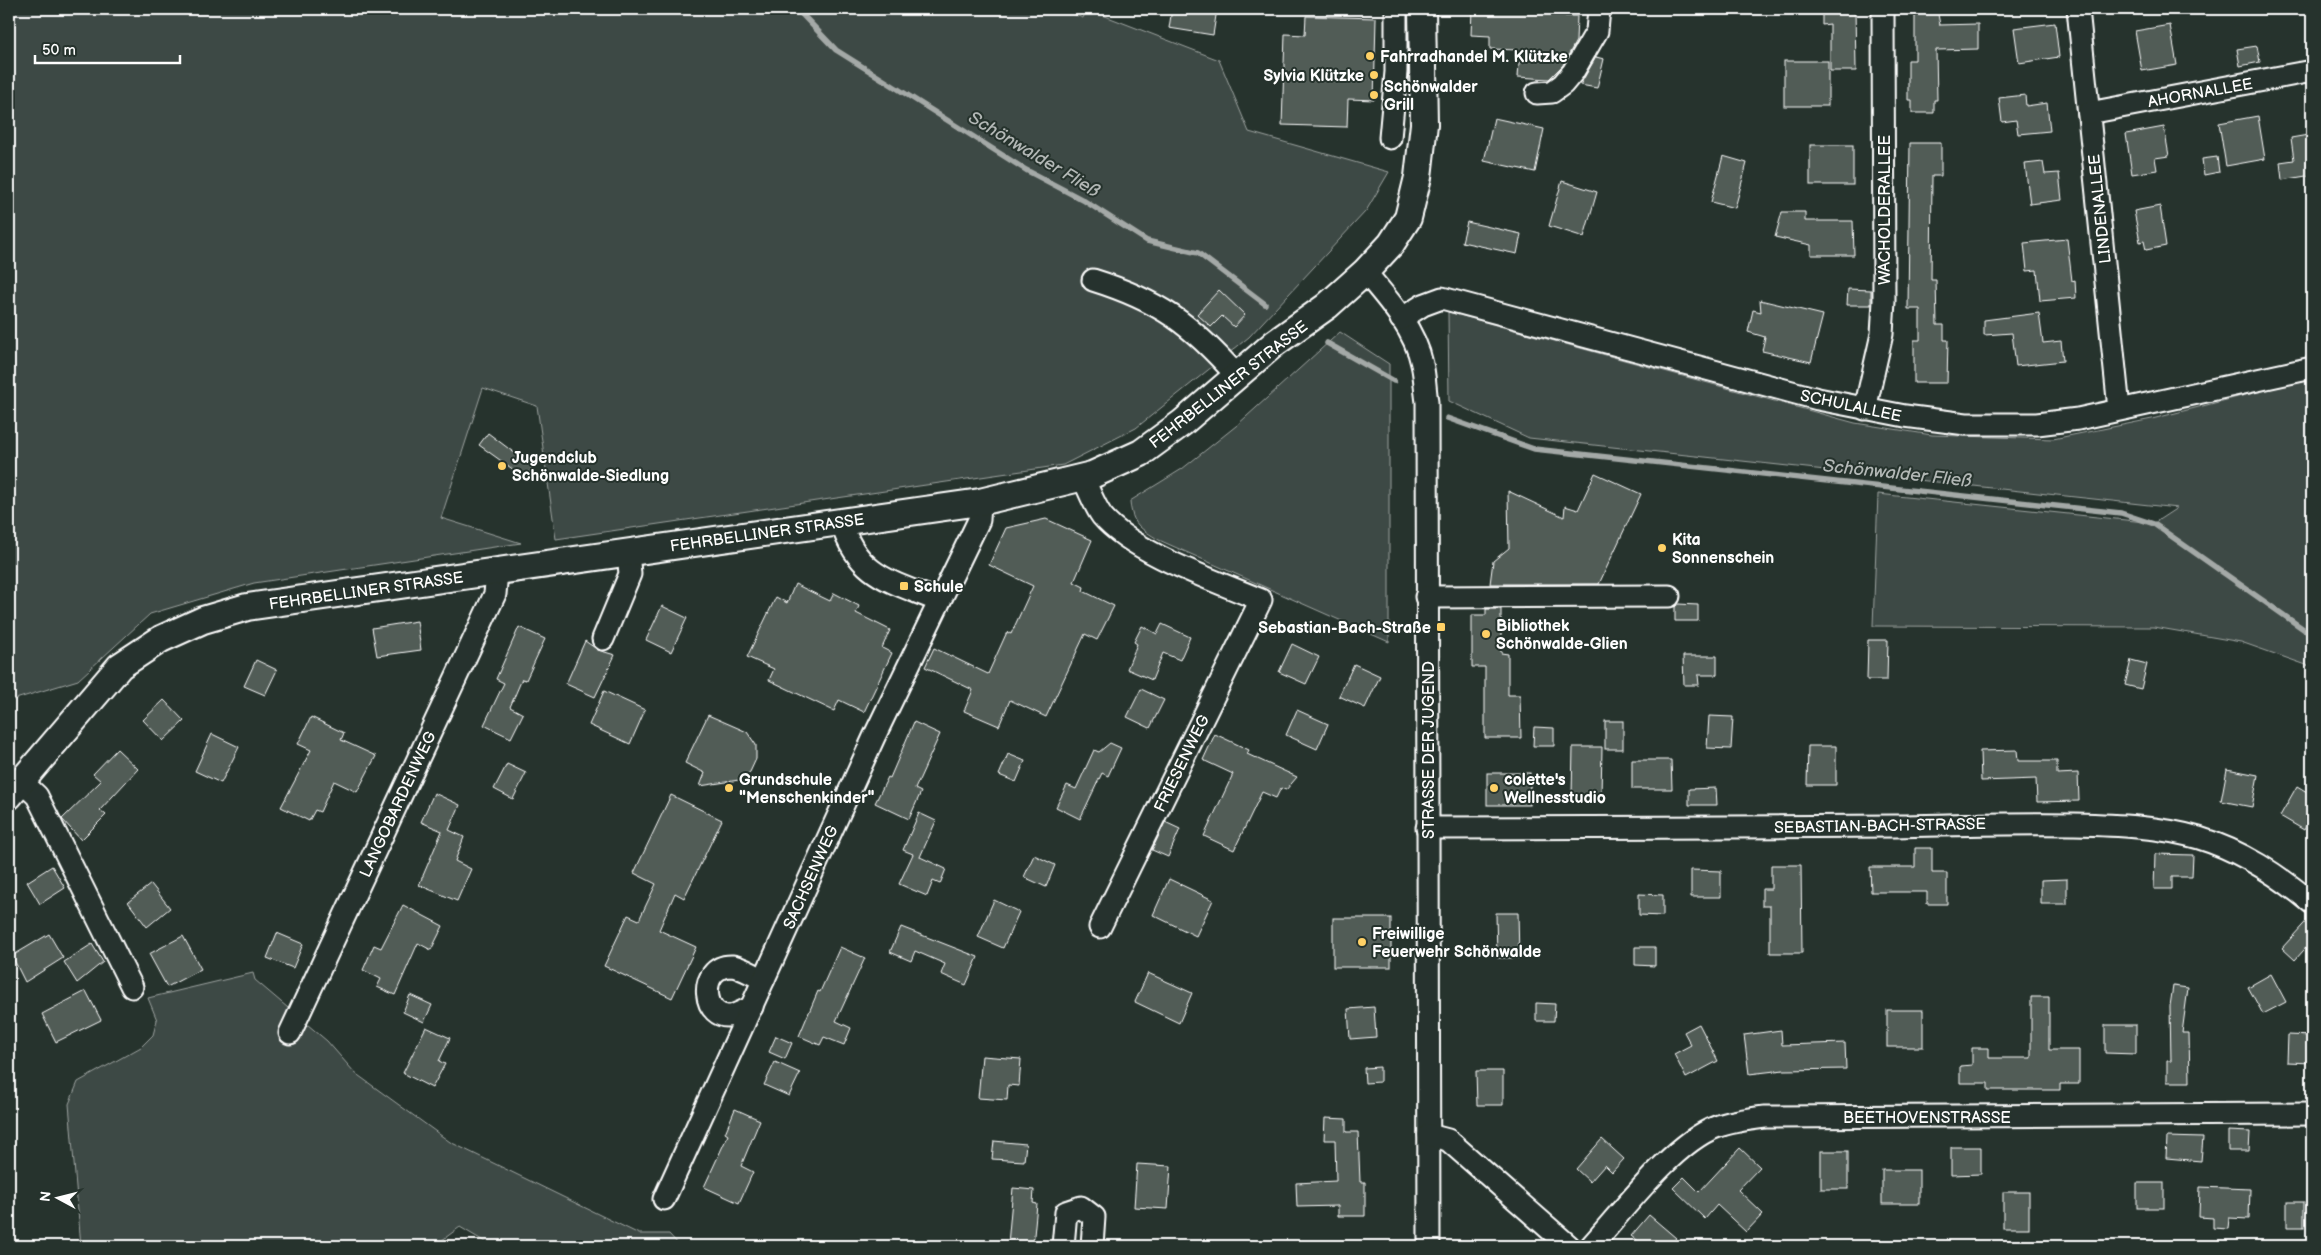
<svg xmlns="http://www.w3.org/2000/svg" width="2321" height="1255" font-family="'Balsamiq Sans',sans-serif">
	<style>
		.green { fill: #3e4944; stroke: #9ea4a2 }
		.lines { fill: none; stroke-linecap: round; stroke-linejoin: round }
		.stream { stroke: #a4a9a7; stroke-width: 5.5 }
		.building { fill: #515c57; stroke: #fff }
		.minor-casing { stroke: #fff; stroke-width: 25 }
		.major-casing { stroke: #fff; stroke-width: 30 }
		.minor { stroke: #26332d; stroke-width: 21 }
		.major { stroke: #26332d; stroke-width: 26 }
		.poi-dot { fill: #ffd166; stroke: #26332d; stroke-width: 2 }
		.labels { text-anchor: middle; stroke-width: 4; stroke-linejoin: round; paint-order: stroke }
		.poi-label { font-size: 16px; font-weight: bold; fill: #fff; stroke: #26332d; text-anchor: start }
		.street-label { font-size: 16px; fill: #fff; stroke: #26332d }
		.water-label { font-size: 18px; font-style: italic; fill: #b3b8b6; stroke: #26332d }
	</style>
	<rect width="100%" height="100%" fill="#26332d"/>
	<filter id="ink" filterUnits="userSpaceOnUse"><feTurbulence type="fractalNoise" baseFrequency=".02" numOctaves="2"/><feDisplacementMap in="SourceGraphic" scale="10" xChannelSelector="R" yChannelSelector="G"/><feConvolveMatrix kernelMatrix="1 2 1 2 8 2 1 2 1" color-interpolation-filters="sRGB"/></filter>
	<g filter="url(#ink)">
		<g class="green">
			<polygon points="9,9 1060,9 1083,18 1087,9 1219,60 1249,132 1389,172 1366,211 1249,337 1136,428 1063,465 556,539 537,406 483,388 441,518 521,543 254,583 150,614 78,680 9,701"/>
			<polygon points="1448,312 1855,423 1932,435 2053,439 2152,419 2312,378 2312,667 2241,642 2154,627 1873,626 1878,494 2154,523 2177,508 1529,438 1449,401"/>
			<path d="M1340,332L1389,364V642L1159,540C1140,528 1132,525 1130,501L1182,469L1236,426Z"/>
			<polygon points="253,973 255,980 327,1041 355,1073 450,1142 639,1234 669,1234 680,1246 492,1246 460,1227 434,1246 81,1246 69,1104 78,1082 141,1047 153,1035 157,1020 148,998"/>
		</g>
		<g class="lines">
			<g class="stream">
				<polyline points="797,9 836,50 887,82 1026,170 1083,200 1147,241 1198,253 1265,304"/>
				<polyline points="1327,343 1394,381"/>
				<polyline points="1447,418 1534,449 2121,513 2154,524 2312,635"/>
			</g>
		</g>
		<g class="building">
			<polygon points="1172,9 1217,9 1213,35 1169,28"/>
			<polygon points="1472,9 1565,9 1565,16 1577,16 1576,41 1563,65 1549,79 1518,77 1520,50 1490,49 1490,36 1471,35"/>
			<polygon points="1822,9 1855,9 1856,71 1830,71 1830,24 1822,25"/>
			<polygon points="1915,9 1937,9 1940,25 1978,24 1978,49 1936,50 1937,100 1934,100 1934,113 1912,113 1912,100 1908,100 1908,60 1915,60"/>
			<polygon points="1306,16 1376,18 1374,100 1348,99 1347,127 1282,125 1285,34 1305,35"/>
			<polygon points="2055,23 2059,57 2019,63 2014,28"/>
			<polygon points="2170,25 2177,65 2142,71 2135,31"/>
			<polygon points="2257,46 2260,62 2240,66 2237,49"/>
			<polygon points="1596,57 1604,59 1597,88 1580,85"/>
			<rect x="1784" y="61" width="44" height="45"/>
			<polygon points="2025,95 2026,106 2047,103 2050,131 2018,134 2016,120 2002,122 1999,98"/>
			<polygon points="2258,116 2265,159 2226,166 2219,123"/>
			<polygon points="1494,118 1544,129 1535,172 1484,161"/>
			<polygon points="2164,127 2169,156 2155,158 2157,170 2132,174 2126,134"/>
			<polygon points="2308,135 2312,175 2282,180 2280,162 2294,160 2291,138"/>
			<polygon points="1910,143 1941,143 1941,176 1932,176 1931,280 1936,280 1937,325 1944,325 1944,340 1948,340 1947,383 1914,383 1914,340 1920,340 1920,309 1908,309"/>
			<rect x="1810" y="145" width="43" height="40"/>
			<polygon points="1723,156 1747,163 1735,208 1711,202"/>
			<polygon points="2217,157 2219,172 2204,175 2202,159"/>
			<polygon points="2043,162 2045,174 2059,173 2062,200 2030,204 2025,164"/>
			<polygon points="1562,181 1597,192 1584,237 1549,226"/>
			<polygon points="2160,206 2166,246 2146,250 2144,241 2140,242 2134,211"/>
			<polygon points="1782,212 1805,212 1805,221 1853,221 1854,255 1811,255 1811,245 1775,237"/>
			<polygon points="1467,222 1521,234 1517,254 1462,242"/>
			<polygon points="2067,239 2072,281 2075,280 2076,298 2040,301 2037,270 2027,271 2024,243"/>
			<polygon points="1848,289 1871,290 1871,305 1847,305"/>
			<polygon points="1219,290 1245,315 1234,327 1222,316 1211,327 1197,314"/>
			<polygon points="1760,300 1823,315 1811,362 1762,351 1765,337 1748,332 1753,310 1761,312"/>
			<polygon points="2039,313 2043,343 2061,341 2063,361 2016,366 2012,333 1984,335 1984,320"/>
			<polygon points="488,433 533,467 525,478 479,445"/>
			<polygon points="1595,473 1641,494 1599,584 1490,584 1493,561 1509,548 1508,491 1564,517 1565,506 1578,510"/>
			<polygon points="1046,519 1092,540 1074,582 1084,587 1083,591 1114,606 1097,640 1085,634 1046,717 1010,700 999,726 964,711 973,690 925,667 934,648 988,674 1007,632 1011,634 1033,586 989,565 1006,528"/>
			<polygon points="795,584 830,601 834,593 859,606 856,613 890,630 882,648 892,653 864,712 839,700 834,711 769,680 774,669 747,657 776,597 787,603"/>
			<polygon points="1678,604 1698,605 1698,621 1675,621 1675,607"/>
			<polygon points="662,606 687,618 671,652 646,640"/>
			<polygon points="1486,609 1501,609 1501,653 1508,654 1508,695 1520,695 1521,738 1485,738 1485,667 1472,667 1472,615 1486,615"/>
			<polygon points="417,621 421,650 377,656 372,628"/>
			<polygon points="1162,624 1190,637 1180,660 1163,653 1152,680 1127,669 1137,644 1134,642 1142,626 1157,634"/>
			<polygon points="519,627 545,639 526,680 522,679 510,707 523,714 511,738 484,725 504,683 496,679"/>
			<polygon points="1868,640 1888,640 1887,680 1867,680"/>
			<polygon points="585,641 598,650 615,655 595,697 566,684"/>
			<polygon points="1292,644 1319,657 1306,684 1279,672"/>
			<polygon points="1683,656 1717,656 1717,675 1698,675 1699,685 1684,685"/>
			<polygon points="256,660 277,670 265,695 244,686"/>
			<polygon points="2131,660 2147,664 2141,689 2125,685"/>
			<polygon points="1354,664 1380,676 1365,708 1339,696"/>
			<polygon points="1141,689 1164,700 1150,728 1127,717"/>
			<polygon points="604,691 645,710 630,744 589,725"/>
			<polygon points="164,700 184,721 163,741 143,720"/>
			<polygon points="1297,710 1328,724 1317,749 1286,735"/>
			<polygon points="708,715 747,732 756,745 756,759 750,772 739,780 700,786 705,773 685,763"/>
			<polygon points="1709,716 1733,717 1731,749 1707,748"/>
			<polygon points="311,717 344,733 341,740 376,756 357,792 334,781 320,812 315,810 309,821 281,807 311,750 298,744"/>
			<rect x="1605" y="721" width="18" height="28"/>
			<polygon points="914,722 940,734 915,789 921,792 909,819 875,803 888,777 890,778"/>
			<polygon points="1534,727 1554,728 1554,746 1533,746"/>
			<polygon points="212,734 239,747 221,783 195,771"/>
			<polygon points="1215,734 1249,750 1247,754 1297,777 1286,790 1281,788 1276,798 1262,792 1234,850 1204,836 1233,774 1203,760"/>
			<polygon points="1110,743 1121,748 1108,776 1102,773 1080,819 1056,807 1067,785 1076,789 1094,750 1099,752"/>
			<polygon points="1808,746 1836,746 1836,785 1807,785"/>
			<polygon points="1573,747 1602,747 1601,796 1572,795"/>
			<polygon points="117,749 138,769 100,810 106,815 81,840 62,819 101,781 93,774"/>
			<polygon points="2017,750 2018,761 2057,761 2057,774 2078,773 2079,801 2037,802 2036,779 1981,781 1980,751"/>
			<polygon points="1008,754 1025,761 1016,782 999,775"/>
			<polygon points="1632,760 1671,760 1672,789 1632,789"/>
			<polygon points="507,764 526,773 513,799 494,789"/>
			<polygon points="2227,769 2258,775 2252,807 2221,801"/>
			<rect x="1487" y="773" width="43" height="32"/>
			<polygon points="2297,786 2312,795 2312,816 2304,830 2280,816"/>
			<polygon points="1716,788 1717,805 1689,805 1689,789"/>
			<polygon points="434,793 460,805 449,830 464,837 455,861 471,869 457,901 419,885 442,831 421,822"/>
			<polygon points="671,795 722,820 684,898 675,893 659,930 696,947 672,998 604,966 628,915 639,920 656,884 634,873"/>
			<polygon points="919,813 936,821 920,857 946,869 940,884 933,881 927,896 899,884 913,854 903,850"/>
			<polygon points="1165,822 1180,829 1168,857 1152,850"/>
			<polygon points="1915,848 1932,848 1932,873 1947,873 1947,904 1927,904 1927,892 1871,892 1870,867 1915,867"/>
			<polygon points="2155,854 2193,855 2192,877 2172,877 2172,889 2154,889"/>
			<polygon points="1034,855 1055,865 1046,887 1024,877"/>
			<polygon points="1771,865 1801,865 1802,953 1770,953 1770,906 1762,906 1762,889 1771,889"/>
			<polygon points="52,866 65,888 40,904 27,882"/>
			<polygon points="1691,870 1721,871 1721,897 1691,897"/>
			<polygon points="1169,879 1213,900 1196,936 1153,915"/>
			<polygon points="2067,879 2067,904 2041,904 2041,880"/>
			<polygon points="151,884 170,908 147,927 128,902"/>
			<polygon points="1639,894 1663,895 1663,916 1639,915"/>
			<polygon points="994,900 1019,912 1003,948 978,937"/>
			<polygon points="403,905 443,926 431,950 418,943 395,995 377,987 381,979 363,970 374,945 381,948"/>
			<polygon points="1496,913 1518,913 1519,958 1497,958"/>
			<polygon points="2312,915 2312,941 2295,960 2282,948"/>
			<rect x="1333" y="918" width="58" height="49"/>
			<polygon points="901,927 978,957 966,985 941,974 945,964 915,951 911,961 890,952"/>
			<polygon points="277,933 303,944 293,968 267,958"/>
			<polygon points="49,934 63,958 25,982 12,956"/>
			<polygon points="183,936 201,969 167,987 149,954"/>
			<polygon points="92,944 103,962 77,983 64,962"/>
			<polygon points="840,947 865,958 836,1021 851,1028 844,1045 824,1037 820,1045 799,1036 818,991 820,992"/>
			<polygon points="1635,947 1655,947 1655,966 1635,965"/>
			<polygon points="1148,973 1192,993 1179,1023 1135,1002"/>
			<polygon points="2271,974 2286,1002 2263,1014 2248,987"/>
			<polygon points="2173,986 2188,988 2182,1033 2189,1033 2190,1082 2167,1082 2167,1061 2171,1061 2170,1006"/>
			<polygon points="86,991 101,1020 56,1042 42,1014"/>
			<polygon points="410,995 432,1005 424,1022 403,1012"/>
			<polygon points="2031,997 2049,997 2049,1050 2079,1050 2079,1084 2060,1084 2060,1090 1988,1090 1988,1083 1960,1083 1960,1066 1972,1065 1972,1048 1989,1048 1989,1058 2031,1058"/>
			<polygon points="1536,1003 1555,1004 1554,1021 1536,1021"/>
			<polygon points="1374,1007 1376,1037 1350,1039 1348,1009"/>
			<rect x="1887" y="1010" width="36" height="37"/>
			<polygon points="1699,1024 1718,1061 1686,1078 1674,1054 1691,1045 1684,1032"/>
			<polygon points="2105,1025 2136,1025 2136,1054 2105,1053"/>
			<polygon points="426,1027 450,1038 439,1061 445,1064 432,1088 403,1073"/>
			<polygon points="1781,1030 1782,1045 1845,1043 1846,1069 1784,1070 1749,1074 1744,1035"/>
			<polygon points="2288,1035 2312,1036 2312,1063 2287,1062"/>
			<polygon points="776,1036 792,1043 785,1059 769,1052"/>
			<polygon points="982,1056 1021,1059 1019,1086 1008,1085 1007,1100 978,1098"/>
			<polygon points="775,1062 800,1073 789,1096 764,1085"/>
			<polygon points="1380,1067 1380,1082 1365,1083 1364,1068"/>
			<polygon points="1476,1071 1503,1071 1503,1105 1477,1105"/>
			<polygon points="735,1109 760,1120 741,1166 753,1172 739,1203 704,1187 728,1135 725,1133"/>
			<polygon points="1325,1118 1346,1119 1346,1132 1358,1132 1360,1182 1365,1182 1365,1216 1338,1216 1338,1206 1297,1207 1296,1183 1336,1181 1335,1140 1324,1140"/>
			<polygon points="2228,1131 2250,1132 2249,1151 2228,1151"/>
			<polygon points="2167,1137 2203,1138 2201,1161 2166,1158"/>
			<polygon points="1602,1139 1624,1159 1612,1172 1605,1165 1590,1182 1576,1169"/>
			<polygon points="994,1141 1026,1144 1024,1161 992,1159"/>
			<polygon points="1951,1147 1981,1147 1981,1174 1951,1175"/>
			<polygon points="1740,1148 1760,1167 1738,1190 1763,1214 1746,1232 1717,1205 1705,1219 1673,1188 1684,1177 1699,1192"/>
			<rect x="1821" y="1151" width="27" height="38"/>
			<polygon points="1137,1164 1171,1166 1168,1209 1134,1207"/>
			<rect x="1882" y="1170" width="37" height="34"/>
			<rect x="2137" y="1183" width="27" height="25"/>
			<polygon points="2200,1187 2250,1189 2249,1219 2229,1218 2228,1229 2213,1228 2213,1218 2199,1217"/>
			<polygon points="1013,1188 1034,1190 1033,1203 1037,1204 1033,1246 1008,1244"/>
			<rect x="2003" y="1192" width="26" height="36"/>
			<rect x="2287" y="1202" width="17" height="25"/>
			<polygon points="1649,1215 1676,1238 1669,1246 1644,1246 1631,1236"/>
		</g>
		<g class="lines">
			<defs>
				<g id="minor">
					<polyline points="2078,9 2119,409"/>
					<polyline points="1537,93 1552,92 1563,84 1573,72 1597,31 1599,9"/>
					<polyline points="2089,113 2312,71"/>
					<polyline points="1390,138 1396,72 1396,9"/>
					<path d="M1365,272C1387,298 1415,329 1422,364C1425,376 1425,390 1427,402L1429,1246"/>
					<path d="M1093,280C1160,301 1191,324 1237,376"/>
					<polyline points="1401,319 1423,305 1442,298 1818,399 1905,416 1966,424 2037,424 2078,419 2312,368"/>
					<polyline points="1865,409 1882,334 1884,301 1883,9"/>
					<path d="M1083,478C1089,490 1094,505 1102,516C1133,553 1216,581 1261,600L1100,927"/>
					<path d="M841,522C858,577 891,581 939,601"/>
					<polyline points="1426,597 1669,596"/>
					<polyline points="603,639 630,574 628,552"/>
					<polyline points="21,781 37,796 132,987"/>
					<path d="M1427,828C1583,827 1740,828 1896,826C1955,825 2014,823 2073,824C2114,825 2159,826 2199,838C2242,851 2278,875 2312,903"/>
					<path d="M752,1007C746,1010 740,1013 734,1015C702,1024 696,965 732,966C742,967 754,976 764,979"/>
					<polyline points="290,1033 495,594 497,572"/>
					<polyline points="1429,1135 1448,1140 1569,1246"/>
					<polyline points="664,1199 874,737 979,520 980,502"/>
					<polyline points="1063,1246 1066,1212 1081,1207 1094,1217 1092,1246"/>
					<path d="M1591,1246C1622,1212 1673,1143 1716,1127C1732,1121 1748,1119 1765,1117L2312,1114"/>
				</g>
				<polyline id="major" points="9,796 120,666 161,639 203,620 247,607 980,502 1092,475 1141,453 1182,423 1275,343 1327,306 1365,272 1391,244 1408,218 1418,177 1424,124 1422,9"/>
			</defs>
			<use href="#minor" class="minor-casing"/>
			<use href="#major" class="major-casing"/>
			<use href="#minor" class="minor"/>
			<use href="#major" class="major"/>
		</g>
	</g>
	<g class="poi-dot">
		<circle cx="1370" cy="56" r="5"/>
		<circle cx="1374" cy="75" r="5"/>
		<circle cx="1374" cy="95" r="5"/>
		<circle cx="502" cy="466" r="5"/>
		<circle cx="1662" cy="548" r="5"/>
		<rect x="899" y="581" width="10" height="10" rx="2.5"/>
		<rect x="1436" y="622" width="10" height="10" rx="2.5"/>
		<circle cx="1486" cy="634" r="5"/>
		<circle cx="729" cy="788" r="5"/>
		<circle cx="1494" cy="788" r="5"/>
		<circle cx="1362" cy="942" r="5"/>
	</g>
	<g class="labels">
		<g class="poi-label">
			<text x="1380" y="62">Fahrradhandel M. Klützke</text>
			<text x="1364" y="81" text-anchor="end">Sylvia Klützke</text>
			<text x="1384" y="92">Schönwalder<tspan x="1384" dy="18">Grill</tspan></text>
			<text x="512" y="463">Jugendclub<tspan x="512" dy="18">Schönwalde-Siedlung</tspan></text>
			<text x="1672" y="545">Kita<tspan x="1672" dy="18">Sonnenschein</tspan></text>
			<text x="914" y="592">Schule</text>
			<text x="1496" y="631">Bibliothek<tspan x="1496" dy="18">Schönwalde-Glien</tspan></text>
			<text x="1431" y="633" text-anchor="end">Sebastian-Bach-Straße</text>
			<text x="739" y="785">Grundschule<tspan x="739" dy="18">"Menschenkinder"</tspan></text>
			<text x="1504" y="785">colette's<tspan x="1504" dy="18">Wellnesstudio</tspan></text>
			<text x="1372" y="939">Freiwillige<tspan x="1372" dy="18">Feuerwehr Schönwalde</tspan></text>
		</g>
		<g class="street-label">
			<text transform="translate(2200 92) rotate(-10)" y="6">AHORNALLEE</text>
			<text transform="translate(2099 209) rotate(-96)" y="6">LINDENALLEE</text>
			<text transform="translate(1884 210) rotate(-90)" y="6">WACHOLDERALLEE</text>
			<text transform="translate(1228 384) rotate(-38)" y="6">FEHRBELLINER STRASSE</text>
			<text transform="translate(1851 405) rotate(12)" y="6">SCHULALLEE</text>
			<text transform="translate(767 532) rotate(-8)" y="6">FEHRBELLINER STRASSE</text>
			<text transform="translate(366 590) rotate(-8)" y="6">FEHRBELLINER STRASSE</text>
			<text transform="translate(1428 750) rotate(-90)" y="6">STRASSE DER JUGEND</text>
			<text transform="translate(1181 763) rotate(-64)" y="6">FRIESENWEG</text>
			<text transform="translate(397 804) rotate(-65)" y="6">LANGOBARDENWEG</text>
			<text transform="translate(1880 825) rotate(-1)" y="6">SEBASTIAN-BACH-STRASSE</text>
			<text transform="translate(810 877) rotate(-66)" y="6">SACHSENWEG</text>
			<text x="1927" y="1123">BEETHOVENSTRASSE</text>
		</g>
		<g class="water-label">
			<text transform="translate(1034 154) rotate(31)" y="6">Schönwalder Fließ</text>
			<text transform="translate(1897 473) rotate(6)" y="6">Schönwalder Fließ</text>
		</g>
	</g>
	<rect width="2321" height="1255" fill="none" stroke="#26332d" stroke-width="30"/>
	<rect x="15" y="15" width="2291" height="1225" fill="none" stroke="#fff" stroke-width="2" filter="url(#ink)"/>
	<g transform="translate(58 1198) rotate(277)" stroke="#26332d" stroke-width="4" paint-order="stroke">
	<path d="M0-4L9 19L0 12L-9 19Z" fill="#ffffff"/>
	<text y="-8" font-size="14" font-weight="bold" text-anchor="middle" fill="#ffffff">N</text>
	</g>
	<path d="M35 55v8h145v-8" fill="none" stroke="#ffffff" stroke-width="2.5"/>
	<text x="42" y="55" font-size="15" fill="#ffffff" stroke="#26332d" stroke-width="4" paint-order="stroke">50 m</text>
</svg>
